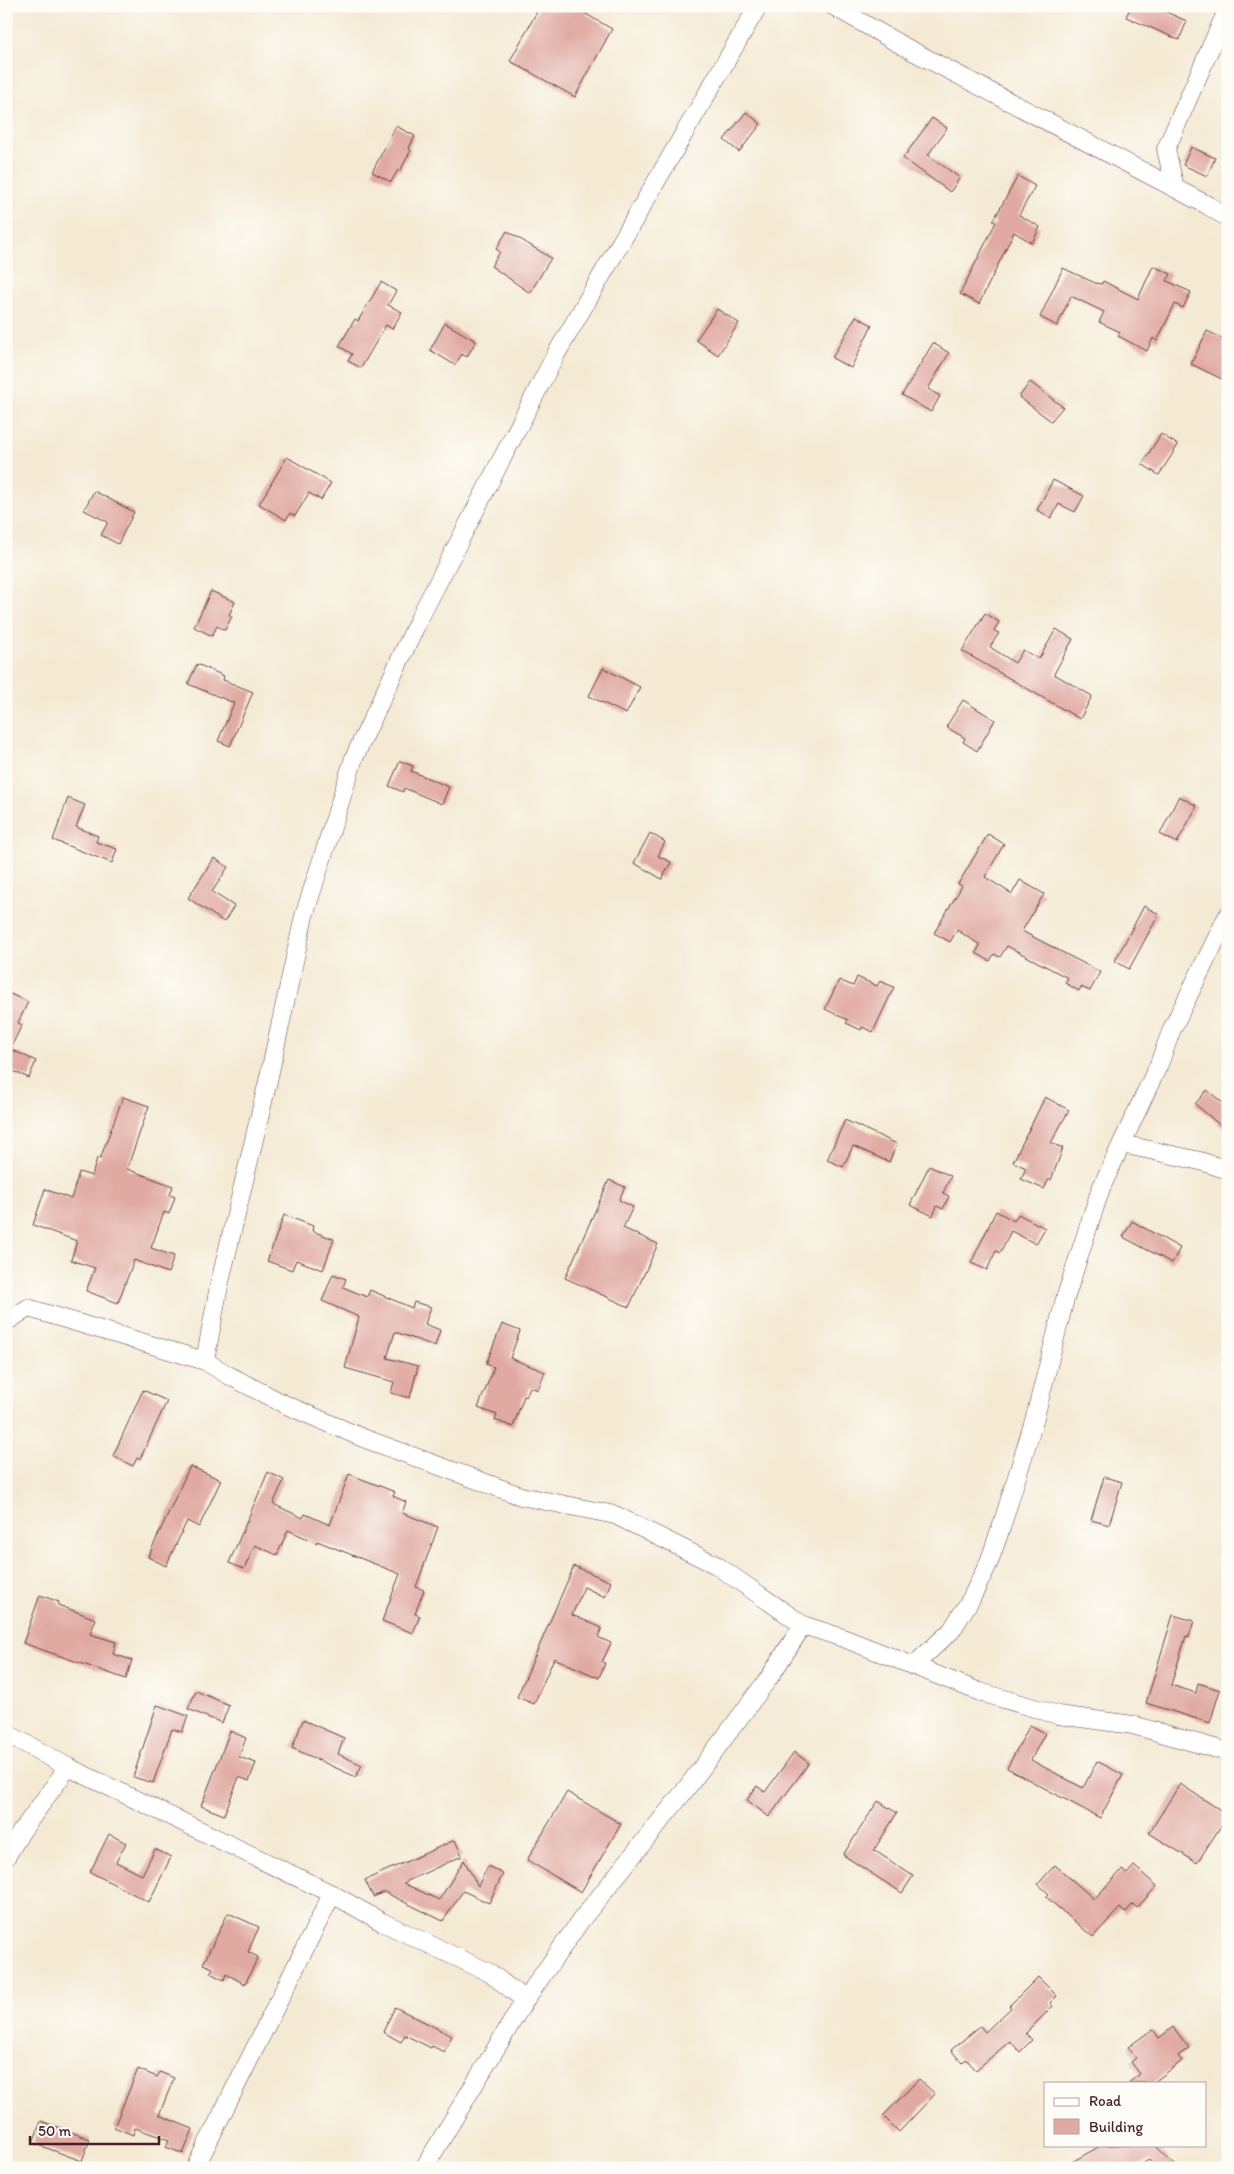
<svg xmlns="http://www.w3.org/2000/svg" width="1234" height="2174" font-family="Itim,sans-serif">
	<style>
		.building { fill: #e0aaa3 }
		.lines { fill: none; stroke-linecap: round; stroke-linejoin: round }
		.minor-casing { stroke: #643d44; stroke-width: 19 }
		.minor { stroke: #fff; stroke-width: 18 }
	</style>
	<rect width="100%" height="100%" fill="#fdfcf7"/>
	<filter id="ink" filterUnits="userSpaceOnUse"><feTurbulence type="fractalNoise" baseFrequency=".02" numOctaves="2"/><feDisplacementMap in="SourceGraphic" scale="10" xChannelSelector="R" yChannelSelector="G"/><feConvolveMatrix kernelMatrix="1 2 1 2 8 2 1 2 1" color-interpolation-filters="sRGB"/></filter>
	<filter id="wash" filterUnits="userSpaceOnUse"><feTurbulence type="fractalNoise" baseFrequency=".0096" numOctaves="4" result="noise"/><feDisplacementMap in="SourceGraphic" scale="20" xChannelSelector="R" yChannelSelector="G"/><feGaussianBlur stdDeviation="1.12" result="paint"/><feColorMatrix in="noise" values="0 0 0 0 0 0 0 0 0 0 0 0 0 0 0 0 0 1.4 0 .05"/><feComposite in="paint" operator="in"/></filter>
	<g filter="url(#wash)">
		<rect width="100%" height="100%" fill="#f4ead4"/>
		<g id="blocks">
			<g class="building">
				<polygon points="540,6 590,6 586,14 612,29 575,97 510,61"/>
				<polygon points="1131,6 1152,6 1187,21 1179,40 1126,17"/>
				<polygon points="746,112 761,124 739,152 724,140"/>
				<polygon points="932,118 947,128 928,155 960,178 950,192 903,158"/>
				<polygon points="396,126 415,136 409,148 411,150 400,171 398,170 391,182 372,172"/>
				<polygon points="1191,147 1215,158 1207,176 1183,165"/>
				<polygon points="1018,176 1035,186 1019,215 1040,227 1032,243 1014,232 979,304 960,294 996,222 993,221"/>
				<polygon points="507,231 551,258 530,293 491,266 500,252 496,249"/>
				<polygon points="1153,266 1171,274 1167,281 1191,292 1183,308 1175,304 1157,341 1153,338 1147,351 1118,336 1120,332 1099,322 1104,312 1071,296 1057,326 1040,317 1063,268 1095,283 1102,284 1103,281 1138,299"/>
				<polygon points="381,282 396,291 388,305 402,312 392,329 386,325 361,368 348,361 352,354 339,346 355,319 358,321"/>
				<polygon points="717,309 739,323 718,355 696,340"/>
				<polygon points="856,316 872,325 851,368 832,358"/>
				<polygon points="445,323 476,341 467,357 462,354 455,365 430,350"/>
				<polygon points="1207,331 1228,341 1228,382 1191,364"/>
				<polygon points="933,343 949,353 928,389 940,396 931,412 902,395"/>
				<polygon points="1030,382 1063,407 1051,421 1019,397"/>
				<polygon points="1161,434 1178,445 1159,475 1142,464"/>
				<polygon points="287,457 331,483 321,500 309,493 295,516 290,513 286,520 259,504"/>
				<polygon points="1053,480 1084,496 1075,512 1059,504 1051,518 1037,510"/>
				<polygon points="94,491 134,512 118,544 101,535 108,522 84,510"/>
				<polygon points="211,591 235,602 229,615 232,616 225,630 217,626 212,636 194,627"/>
				<polygon points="985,613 999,622 994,631 999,633 990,647 1015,663 1023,650 1039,659 1056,629 1073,639 1054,674 1092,696 1080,719 962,651"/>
				<polygon points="197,664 224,676 223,680 253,692 230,746 218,741 234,703 188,684"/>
				<polygon points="603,668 640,687 626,714 589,696"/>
				<polygon points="963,700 995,720 977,751 963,742 965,738 946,727"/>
				<polygon points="400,761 413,766 411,771 449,787 442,804 404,788 403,792 389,786"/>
				<polygon points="1179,796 1197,806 1177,843 1160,834"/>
				<polygon points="68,798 85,805 76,827 98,836 96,842 117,849 112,863 53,840"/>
				<polygon points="650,833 665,842 658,856 671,862 662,879 634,863"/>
				<polygon points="988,834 1004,844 985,877 1012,894 1020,880 1044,894 1022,931 1100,972 1090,991 1081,987 1079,991 1065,983 1068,978 1007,946 1000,957 994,954 990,961 976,953 980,945 957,930 950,942 934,933 962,886 958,884"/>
				<polygon points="214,858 228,867 212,892 234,906 224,922 188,898"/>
				<polygon points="1144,906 1159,914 1129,969 1115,961"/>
				<polygon points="857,977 877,986 880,981 894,987 873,1032 862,1027 861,1030 846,1023 848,1020 825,1009 839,980 853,986"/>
				<polygon points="6,992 28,1002 18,1023 22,1025 10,1049 36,1061 29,1078 6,1068"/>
				<polygon points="1207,1090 1228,1107 1228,1132 1195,1104"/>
				<polygon points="123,1097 149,1106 127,1169 173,1186 170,1195 175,1197 169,1214 164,1212 151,1248 174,1256 168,1273 134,1260 118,1303 86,1291 95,1268 71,1260 77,1241 33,1225 45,1189 71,1199 79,1172 92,1176 97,1158 100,1159"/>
				<polygon points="1045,1097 1069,1110 1051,1143 1063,1148 1051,1180 1049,1179 1044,1189 1021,1179 1026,1168 1013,1162"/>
				<polygon points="845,1120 897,1144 889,1162 853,1146 843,1167 827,1160"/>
				<polygon points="929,1166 951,1176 943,1193 949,1196 943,1209 937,1206 933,1216 910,1205"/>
				<polygon points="609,1180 625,1187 619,1200 633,1207 623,1228 658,1244 629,1307 565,1278"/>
				<polygon points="996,1211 1014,1221 1018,1214 1045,1228 1036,1244 1011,1231 1000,1253 996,1251 987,1270 971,1263"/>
				<polygon points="284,1215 313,1226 312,1231 334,1239 323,1270 296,1260 292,1270 267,1261"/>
				<polygon points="1132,1221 1180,1248 1172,1263 1123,1237"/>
				<polygon points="333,1274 346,1279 343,1287 367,1297 370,1290 412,1308 414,1302 431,1307 425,1324 440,1330 435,1346 395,1332 387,1358 418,1366 410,1398 391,1393 394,1382 345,1368 359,1317 322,1301"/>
				<polygon points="502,1324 520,1331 510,1358 545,1372 538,1390 530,1387 526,1397 524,1396 513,1427 495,1420 497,1415 478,1408 494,1367 486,1364"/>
				<polygon points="143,1390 167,1401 140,1459 137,1458 133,1466 113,1456"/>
				<polygon points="190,1466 221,1480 199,1527 187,1521 166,1566 148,1557"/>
				<polygon points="268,1472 284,1480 273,1504 303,1518 305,1514 330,1525 349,1474 395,1492 393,1496 406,1502 402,1513 438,1527 416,1587 424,1590 415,1614 420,1616 413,1633 382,1621 400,1574 317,1541 317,1543 288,1530 277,1555 255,1545 244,1569 229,1563"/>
				<polygon points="1104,1477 1122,1482 1109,1525 1091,1520"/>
				<polygon points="574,1566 611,1582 605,1597 584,1587 572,1615 602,1628 598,1637 611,1643 602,1662 605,1663 599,1678 554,1658 534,1704 517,1697"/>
				<polygon points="40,1595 59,1602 58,1605 96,1619 90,1634 116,1642 113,1654 132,1660 126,1679 23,1643"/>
				<polygon points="1173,1615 1194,1621 1189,1637 1186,1636 1171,1685 1196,1693 1198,1683 1220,1690 1210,1723 1146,1703"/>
				<polygon points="196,1691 229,1705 222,1723 188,1709"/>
				<polygon points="157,1705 188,1716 182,1732 172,1729 153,1783 133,1777"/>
				<polygon points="303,1720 344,1738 338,1754 362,1765 356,1777 292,1748"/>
				<polygon points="1030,1725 1045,1733 1031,1760 1083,1788 1097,1761 1123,1775 1100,1818 1007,1768"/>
				<polygon points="230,1731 246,1738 239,1757 256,1763 249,1781 239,1777 224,1815 201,1806"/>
				<polygon points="794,1752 809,1763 769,1817 747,1800 757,1786 765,1792"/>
				<polygon points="1180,1784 1228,1815 1197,1863 1149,1833"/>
				<polygon points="567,1792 621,1824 581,1892 527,1860"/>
				<polygon points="878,1801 897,1813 874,1850 913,1876 902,1893 843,1855"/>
				<polygon points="109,1834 126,1843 116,1862 142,1875 155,1849 171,1857 149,1902 90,1872"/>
				<polygon points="455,1840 462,1856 403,1883 439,1900 464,1860 478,1886 488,1866 503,1874 489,1903 463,1891 443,1921 384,1892 373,1897 365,1880"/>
				<polygon points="1055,1865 1094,1899 1122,1870 1127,1874 1134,1866 1157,1886 1137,1908 1133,1904 1125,1913 1120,1908 1093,1937 1046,1897 1049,1894 1038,1884"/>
				<polygon points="228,1913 259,1927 248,1952 258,1957 245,1984 226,1974 224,1980 210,1973 213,1968 203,1964"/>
				<polygon points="1038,1977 1057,1996 1050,2003 1053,2006 1026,2033 1032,2040 1020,2052 1010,2041 976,2070 966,2059 962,2063 951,2050 980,2026 985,2032 1011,2008 1009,2006"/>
				<polygon points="395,2007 452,2036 444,2052 432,2046 431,2048 405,2035 401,2042 383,2032"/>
				<polygon points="1173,2027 1189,2048 1178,2056 1182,2061 1153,2083 1128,2083 1140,2074 1131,2062 1136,2058 1128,2047 1153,2029 1159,2038"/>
				<polygon points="138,2069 157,2077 160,2072 174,2078 159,2115 193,2129 183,2154 166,2147 169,2140 135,2128 133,2135 114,2127"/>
				<polygon points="919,2079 935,2094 899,2132 883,2116"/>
				<polygon points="41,2121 90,2139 82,2161 33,2143"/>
				<polygon points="1102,2145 1155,2145 1177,2168 1156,2168 1149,2160 1135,2168 1061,2168"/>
			</g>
		</g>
	</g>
	<g filter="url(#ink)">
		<use href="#blocks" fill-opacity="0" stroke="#643d44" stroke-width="1"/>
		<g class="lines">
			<defs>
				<g id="minor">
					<polyline points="833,6 903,46 1207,205 1228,218"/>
					<polyline points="1175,188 1166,149 1228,8"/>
					<polyline points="1122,1144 1200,1161 1228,1170"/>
					<polyline points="6,1322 28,1308 205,1361 228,1375 284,1404 363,1438 521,1496 615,1515 716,1565 803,1625 843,1638 980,1692 1058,1715 1133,1725 1228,1752"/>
					<polyline points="205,1361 219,1286 268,1081 304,916 354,758 420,617 555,356 758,6"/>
					<polyline points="913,1666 951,1631 971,1599 989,1562 1002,1525 1034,1421 1065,1299 1101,1188 1159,1064 1172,1029 1228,915"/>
					<polyline points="6,1733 68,1767 332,1894 382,1922 490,1973 525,2000"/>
					<polyline points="6,1857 21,1832 68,1767"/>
					<polyline points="195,2168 332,1894"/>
					<polyline points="424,2168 525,2000 581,1920 686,1789 769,1678 803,1625"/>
				</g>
			</defs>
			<use href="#minor" class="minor-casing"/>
			<use href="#minor" class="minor"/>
		</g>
	</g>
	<rect width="1234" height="2174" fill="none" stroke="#fdfcf7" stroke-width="25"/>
	<rect x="1044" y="2082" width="162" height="65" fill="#fdfcf7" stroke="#b5a4a5"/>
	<rect x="1054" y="2098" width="25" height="8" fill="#ffffff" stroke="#b5a4a5"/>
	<text x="1089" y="2106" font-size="15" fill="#4a1f2b">Road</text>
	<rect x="1054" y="2119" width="25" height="15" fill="#e0aaa3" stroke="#b5a4a5"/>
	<text x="1089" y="2132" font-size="15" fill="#4a1f2b">Building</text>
	<path d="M30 2136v8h129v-8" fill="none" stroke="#4a1f2b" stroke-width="2.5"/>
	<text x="38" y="2136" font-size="15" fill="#4a1f2b" stroke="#fdfcf7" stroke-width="4" paint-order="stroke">50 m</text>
</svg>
